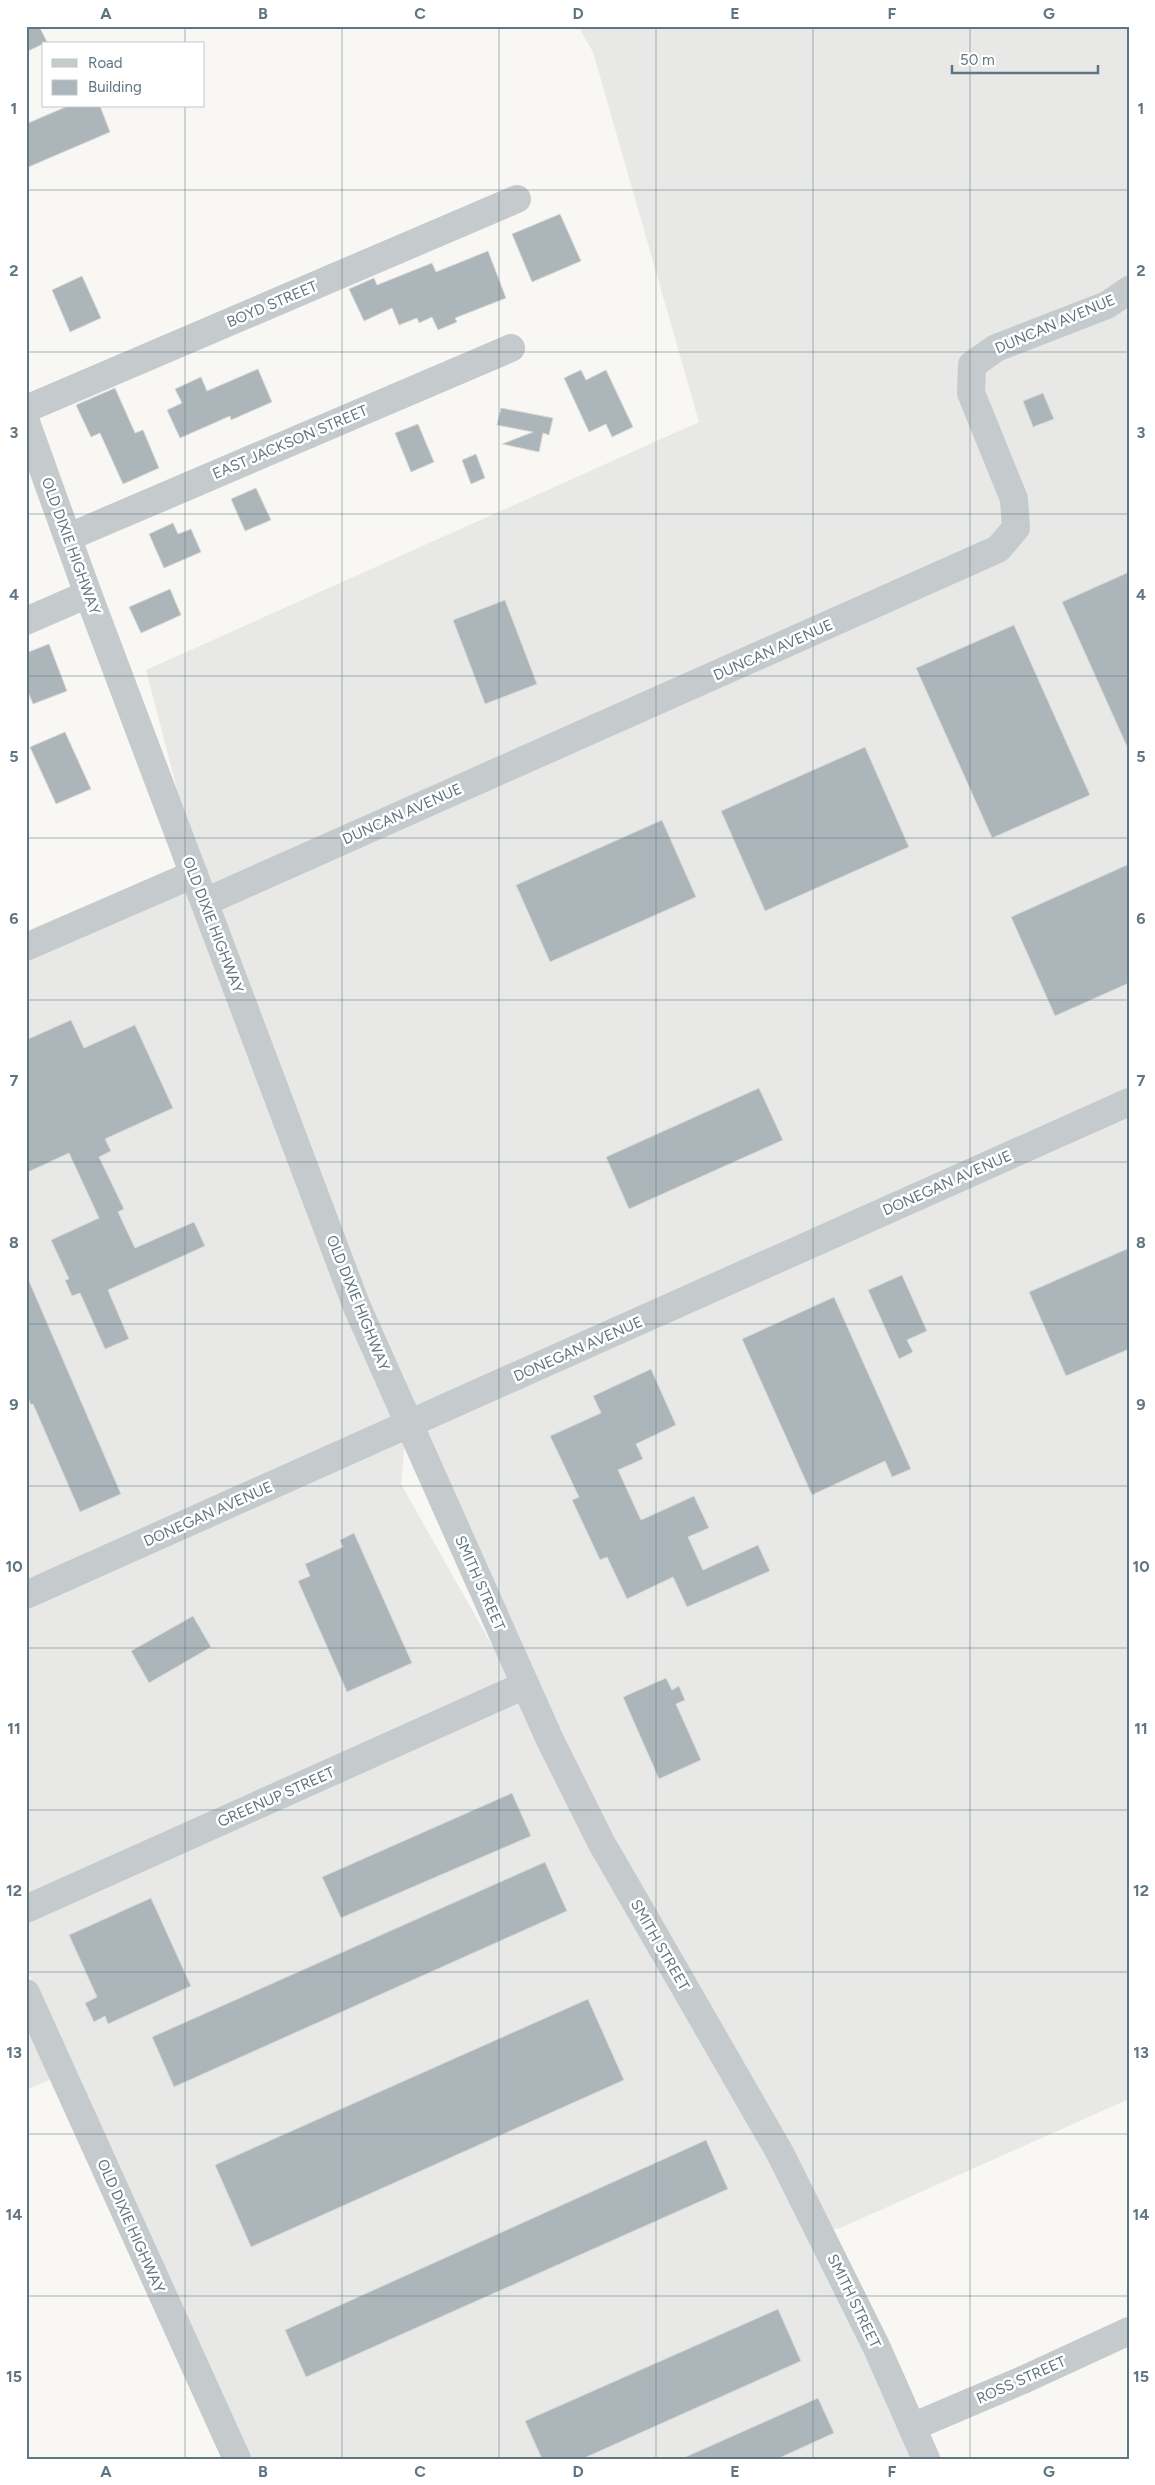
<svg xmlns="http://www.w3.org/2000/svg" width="1155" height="2485" font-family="Figtree,sans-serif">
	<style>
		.built { fill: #e8e9e7 }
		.building { fill: #abb5ba; stroke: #d9d9d7 }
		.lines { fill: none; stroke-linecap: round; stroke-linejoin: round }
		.minor { stroke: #c5cacd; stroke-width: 28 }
		.grid { fill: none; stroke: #607582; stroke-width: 1; stroke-opacity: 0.55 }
		.labels { text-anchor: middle; stroke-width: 5; stroke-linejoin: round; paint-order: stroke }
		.street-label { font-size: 15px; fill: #607582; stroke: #fff }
		.neatline { fill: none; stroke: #607582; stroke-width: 2 }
		.grid-label { font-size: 16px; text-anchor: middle; font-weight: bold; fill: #607582 }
	</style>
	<rect width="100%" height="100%" fill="#f8f7f4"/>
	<g class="built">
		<polygon points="578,26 1129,26 1129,277 1102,295 966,355 1004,501 1005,524 992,540 210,887 187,828 146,670 699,422 593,52"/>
		<polygon points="1129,304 1129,1090 414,1410 366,1304 218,908 1024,536 981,392 982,371 1001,358"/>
		<polygon points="189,889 405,1439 401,1484 511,1679 26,1897 26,959"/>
		<polygon points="1129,1115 1129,2099 838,2229 837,2228 831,2231 559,1736 423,1431"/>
		<polygon points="520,1700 771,2158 915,2459 252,2459 26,1968 26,1922"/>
		<polygon points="26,2017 54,2078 26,2090"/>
	</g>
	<g class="building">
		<polygon points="26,26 39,26 47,42 26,52"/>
		<polygon points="68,106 100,106 110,132 26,168 26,124"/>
		<polygon points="560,214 581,261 532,282 512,234"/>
		<polygon points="488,251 506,298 455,318 457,322 438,330 432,317 419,323 417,318 399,325 392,308 364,321 349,289 374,278 377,285 432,263 436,272"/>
		<polygon points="82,276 101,318 70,332 52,290"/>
		<polygon points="258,369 272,402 231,420 230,416 180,438 167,410 182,403 175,389 201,377 207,391"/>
		<polygon points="581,370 586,380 606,370 633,427 612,437 606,424 589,432 564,378"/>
		<polygon points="115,388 135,433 143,430 159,468 123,484 100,433 91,437 76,405"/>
		<polygon points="1043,393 1054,419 1033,427 1023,401"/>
		<polygon points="501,408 553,418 549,435 543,433 539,452 502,444 533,432 497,425"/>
		<polygon points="418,424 434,462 411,472 395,433"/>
		<polygon points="476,454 485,478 471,484 462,460"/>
		<polygon points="256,488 271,520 245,531 231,499"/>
		<polygon points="173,523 178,534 191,529 201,552 164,568 149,534"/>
		<polygon points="1129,572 1129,751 1062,602"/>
		<polygon points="170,589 181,615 141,633 129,607"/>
		<polygon points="505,600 537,684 485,704 453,620"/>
		<polygon points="1014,625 1090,795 992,838 916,668"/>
		<polygon points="49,644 67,691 33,704 26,687 26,653"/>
		<polygon points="65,732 91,789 56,804 30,747"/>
		<polygon points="865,747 909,847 765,911 721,811"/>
		<polygon points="662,820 696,897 550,962 516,885"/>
		<polygon points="1129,864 1129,983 1055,1016 1011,917"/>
		<polygon points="71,1020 84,1048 135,1025 173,1108 105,1139 111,1151 99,1157 124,1209 118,1212 135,1248 194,1222 205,1246 108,1290 129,1339 105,1349 80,1293 72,1296 65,1280 69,1279 51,1240 99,1218 69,1153 26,1173 26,1040"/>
		<polygon points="759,1088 783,1140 629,1209 606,1157"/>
		<polygon points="1129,1248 1129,1349 1066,1376 1029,1292"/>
		<polygon points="26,1274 121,1494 80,1512 33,1404 31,1405 26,1394"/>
		<polygon points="902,1275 927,1331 907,1340 913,1352 899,1359 868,1290"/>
		<polygon points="834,1297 911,1469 892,1477 885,1461 812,1495 742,1339"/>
		<polygon points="651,1369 676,1425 636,1444 643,1459 618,1470 641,1520 694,1496 709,1528 688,1537 703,1570 758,1545 770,1571 687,1607 673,1577 627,1599 607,1557 600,1560 572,1500 579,1497 550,1436 601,1413 593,1396"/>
		<polygon points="354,1533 412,1663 347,1692 298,1581 310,1576 305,1564 343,1547 340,1540"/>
		<polygon points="193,1616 211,1647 149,1683 131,1651"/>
		<polygon points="666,1678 672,1690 679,1686 685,1700 676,1704 701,1760 659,1779 623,1697"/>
		<polygon points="512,1793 531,1836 341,1918 322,1877"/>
		<polygon points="545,1862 567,1911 174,2087 152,2037"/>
		<polygon points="151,1898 191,1986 108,2024 105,2016 94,2022 85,2003 97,1997 69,1935"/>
		<polygon points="588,1999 624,2080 251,2247 215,2165"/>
		<polygon points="706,2140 728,2189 306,2377 285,2330"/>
		<polygon points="778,2309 801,2361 582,2459 542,2459 525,2421"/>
		<polygon points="818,2398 834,2433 777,2459 681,2459"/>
	</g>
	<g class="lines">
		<g class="minor">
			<polyline points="26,409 517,199"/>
			<polyline points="26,422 88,594 357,1307 550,1740 601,1842 780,2153 877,2348 926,2459"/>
			<polyline points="69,537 511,348"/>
			<polyline points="26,621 88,594"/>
			<polyline points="205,902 998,549 1016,528 1014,499 971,393 972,365 996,348 1107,305 1129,290"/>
			<polyline points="26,947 194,874"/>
			<polyline points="26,1595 1129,1102"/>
			<polyline points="26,1909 525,1685"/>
			<polyline points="26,1993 237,2459"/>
			<polyline points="912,2427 1025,2379 1129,2331"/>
		</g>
	</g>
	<path class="grid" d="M185,26V44M342,26V2459M499,26V2459M656,26V2459M813,26V2459M970,26V2459M185,106V2459M26,190H1129M26,352H1129M26,514H1129M26,676H1129M26,838H1129M26,1000H1129M26,1162H1129M26,1324H1129M26,1486H1129M26,1648H1129M26,1810H1129M26,1972H1129M26,2134H1129M26,2296H1129"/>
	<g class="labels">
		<g class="street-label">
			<text transform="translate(272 304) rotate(-23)" y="5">BOYD STREET</text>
			<text transform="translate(1055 324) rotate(-23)" y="5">DUNCAN AVENUE</text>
			<text transform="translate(290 442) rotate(-23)" y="5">EAST JACKSON STREET</text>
			<text transform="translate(71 546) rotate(70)" y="5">OLD DIXIE HIGHWAY</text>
			<text transform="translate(773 650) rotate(-24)" y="5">DUNCAN AVENUE</text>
			<text transform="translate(402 814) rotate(-24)" y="5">DUNCAN AVENUE</text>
			<text transform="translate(213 925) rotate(69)" y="5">OLD DIXIE HIGHWAY</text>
			<text transform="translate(947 1183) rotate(-24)" y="5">DONEGAN AVENUE</text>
			<text transform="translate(358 1303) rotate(68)" y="5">OLD DIXIE HIGHWAY</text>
			<text transform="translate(578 1349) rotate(-24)" y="5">DONEGAN AVENUE</text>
			<text transform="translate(208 1514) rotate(-24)" y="5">DONEGAN AVENUE</text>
			<text transform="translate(480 1583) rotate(66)" y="5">SMITH STREET</text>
			<text transform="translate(276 1797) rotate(-24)" y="5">GREENUP STREET</text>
			<text transform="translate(660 1945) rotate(60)" y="5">SMITH STREET</text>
			<text transform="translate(131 2226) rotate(66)" y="5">OLD DIXIE HIGHWAY</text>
			<text transform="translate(854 2301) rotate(64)" y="5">SMITH STREET</text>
			<text transform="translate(1021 2380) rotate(-24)" y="5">ROSS STREET</text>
		</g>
	</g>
	<rect width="1155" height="2485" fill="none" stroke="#ffffff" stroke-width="55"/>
	<rect x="42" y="42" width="162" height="65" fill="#ffffff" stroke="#bfc8cd"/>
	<rect x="52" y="59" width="25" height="8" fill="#c5cacd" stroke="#bfc8cd"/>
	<text x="88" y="68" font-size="15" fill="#607582">Road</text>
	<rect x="52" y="80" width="25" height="15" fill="#abb5ba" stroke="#bfc8cd"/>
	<text x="88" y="92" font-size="15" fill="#607582">Building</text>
	<path d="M952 65v8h146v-8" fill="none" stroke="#607582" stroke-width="2.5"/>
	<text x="960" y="65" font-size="15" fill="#607582" stroke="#ffffff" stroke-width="4" paint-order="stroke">50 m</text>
	<rect x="28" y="28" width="1100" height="2430" class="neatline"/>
	<g class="grid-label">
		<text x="106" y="19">A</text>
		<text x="263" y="19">B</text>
		<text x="420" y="19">C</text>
		<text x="578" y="19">D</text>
		<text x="735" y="19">E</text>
		<text x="892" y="19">F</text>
		<text x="1049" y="19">G</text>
		<text x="14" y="114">1</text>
		<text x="1141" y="114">1</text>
		<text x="14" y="276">2</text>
		<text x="1141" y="276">2</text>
		<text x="14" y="438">3</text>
		<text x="1141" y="438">3</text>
		<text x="14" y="600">4</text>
		<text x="1141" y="600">4</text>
		<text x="14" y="762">5</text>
		<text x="1141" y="762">5</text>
		<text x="14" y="924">6</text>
		<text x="1141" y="924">6</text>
		<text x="14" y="1086">7</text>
		<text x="1141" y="1086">7</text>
		<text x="14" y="1248">8</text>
		<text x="1141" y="1248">8</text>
		<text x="14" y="1410">9</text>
		<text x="1141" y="1410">9</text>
		<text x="14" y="1572">10</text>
		<text x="1141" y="1572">10</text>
		<text x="14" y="1734">11</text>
		<text x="1141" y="1734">11</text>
		<text x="14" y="1896">12</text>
		<text x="1141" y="1896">12</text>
		<text x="14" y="2058">13</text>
		<text x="1141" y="2058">13</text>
		<text x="14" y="2220">14</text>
		<text x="1141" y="2220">14</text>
		<text x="14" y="2382">15</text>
		<text x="1141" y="2382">15</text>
		<text x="106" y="2477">A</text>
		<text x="263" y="2477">B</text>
		<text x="420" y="2477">C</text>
		<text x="578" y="2477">D</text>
		<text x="735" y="2477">E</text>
		<text x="892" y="2477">F</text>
		<text x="1049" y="2477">G</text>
	</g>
</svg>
